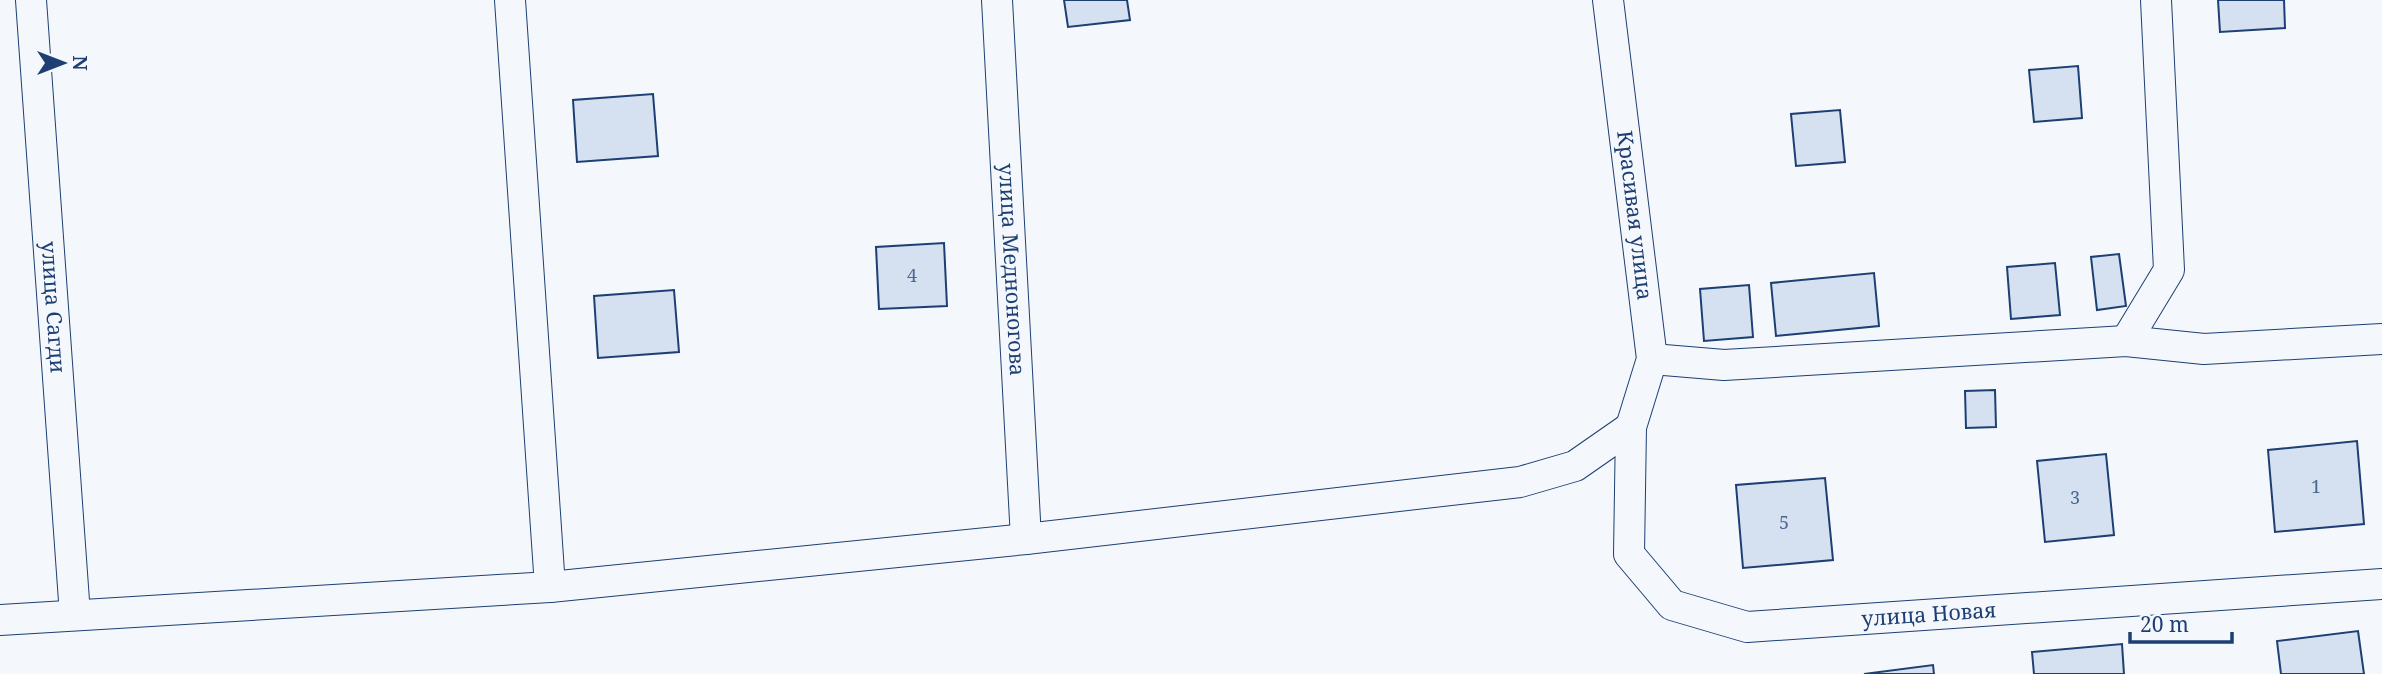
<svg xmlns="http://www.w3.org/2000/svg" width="2382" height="674" font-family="'Noto Serif',serif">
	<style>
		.building { fill: #d5e0f0; stroke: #1d3f73; stroke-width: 2 }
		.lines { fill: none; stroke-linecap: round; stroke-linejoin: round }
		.street-casing { stroke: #1d3f73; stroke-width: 32 }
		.street { stroke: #f4f7fb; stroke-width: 30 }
		.labels { text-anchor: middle; stroke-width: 5; stroke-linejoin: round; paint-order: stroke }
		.number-label { font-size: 18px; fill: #4b6792 }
		.street-label { font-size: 21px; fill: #1d3f73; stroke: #f4f7fb }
	</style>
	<rect width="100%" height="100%" fill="#f4f7fb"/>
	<g class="building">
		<polygon points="1064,0 1127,0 1130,20 1068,27"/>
		<polygon points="2218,0 2284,0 2285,28 2220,32"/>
		<polygon points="2078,66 2082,118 2034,122 2029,70"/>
		<polygon points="653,94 658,156 577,162 573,100"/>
		<polygon points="1840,110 1845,162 1796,166 1791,114"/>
		<polygon points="944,243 947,306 879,309 876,247"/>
		<polygon points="2119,254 2126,306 2097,310 2091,257"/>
		<polygon points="2055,263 2060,315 2011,319 2007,267"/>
		<polygon points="1874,273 1879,326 1776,336 1771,283"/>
		<polygon points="1749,285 1753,337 1704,341 1700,289"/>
		<polygon points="674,290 679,352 598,358 594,296"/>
		<polygon points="1995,390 1996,427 1966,428 1965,391"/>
		<polygon points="2357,441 2364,524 2275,532 2268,450"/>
		<polygon points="2106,454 2114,535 2045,542 2037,461"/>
		<polygon points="1825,478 1833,560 1743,568 1736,485"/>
		<polygon points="2358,631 2364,674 2281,674 2277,641"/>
		<polygon points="2122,644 2124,674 2034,674 2032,652"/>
		<polygon points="1933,665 1934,674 1864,674"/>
	</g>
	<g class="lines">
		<defs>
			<g id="street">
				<path id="s1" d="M31,0L75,615"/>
				<polyline points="510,0 550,587"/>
				<path id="s2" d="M997,0L1026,539"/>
				<path id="s3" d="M1608,0L1652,359L1631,427L1629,554L1672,605L1747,627L2382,584"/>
				<polyline points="2126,341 2169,270 2156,0"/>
				<polyline points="1652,359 1724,365 2126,341 2204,349 2382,339"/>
				<polyline points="0,620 550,587 1026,539 1520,482 1575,466 1631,427"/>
			</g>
		</defs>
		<use href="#street" class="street-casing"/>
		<use href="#street" class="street"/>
	</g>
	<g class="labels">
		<g class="number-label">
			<text x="912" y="282">4</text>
			<text x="2316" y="493">1</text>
			<text x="2075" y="504">3</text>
			<text x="1784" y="529">5</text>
		</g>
		<g class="street-label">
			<text dy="7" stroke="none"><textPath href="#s3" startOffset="217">Красивая улица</textPath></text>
			<text dy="7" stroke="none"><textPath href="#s2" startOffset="270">улица Медноногова</textPath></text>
			<text dy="7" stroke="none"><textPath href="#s1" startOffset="308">улица Сагди</textPath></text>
			<text dy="7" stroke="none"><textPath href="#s3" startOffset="887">улица Новая</textPath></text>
		</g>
	</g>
	<g transform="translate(63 63) rotate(90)" stroke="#f4f7fb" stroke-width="5" paint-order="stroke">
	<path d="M0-5L12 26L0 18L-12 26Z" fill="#1d3f73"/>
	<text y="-10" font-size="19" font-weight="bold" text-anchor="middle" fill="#1d3f73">N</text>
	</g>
	<path d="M2130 632v10h102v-10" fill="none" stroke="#1d3f73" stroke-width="3.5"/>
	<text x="2140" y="632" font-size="21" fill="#1d3f73" stroke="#f4f7fb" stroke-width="5" paint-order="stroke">20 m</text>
</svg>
